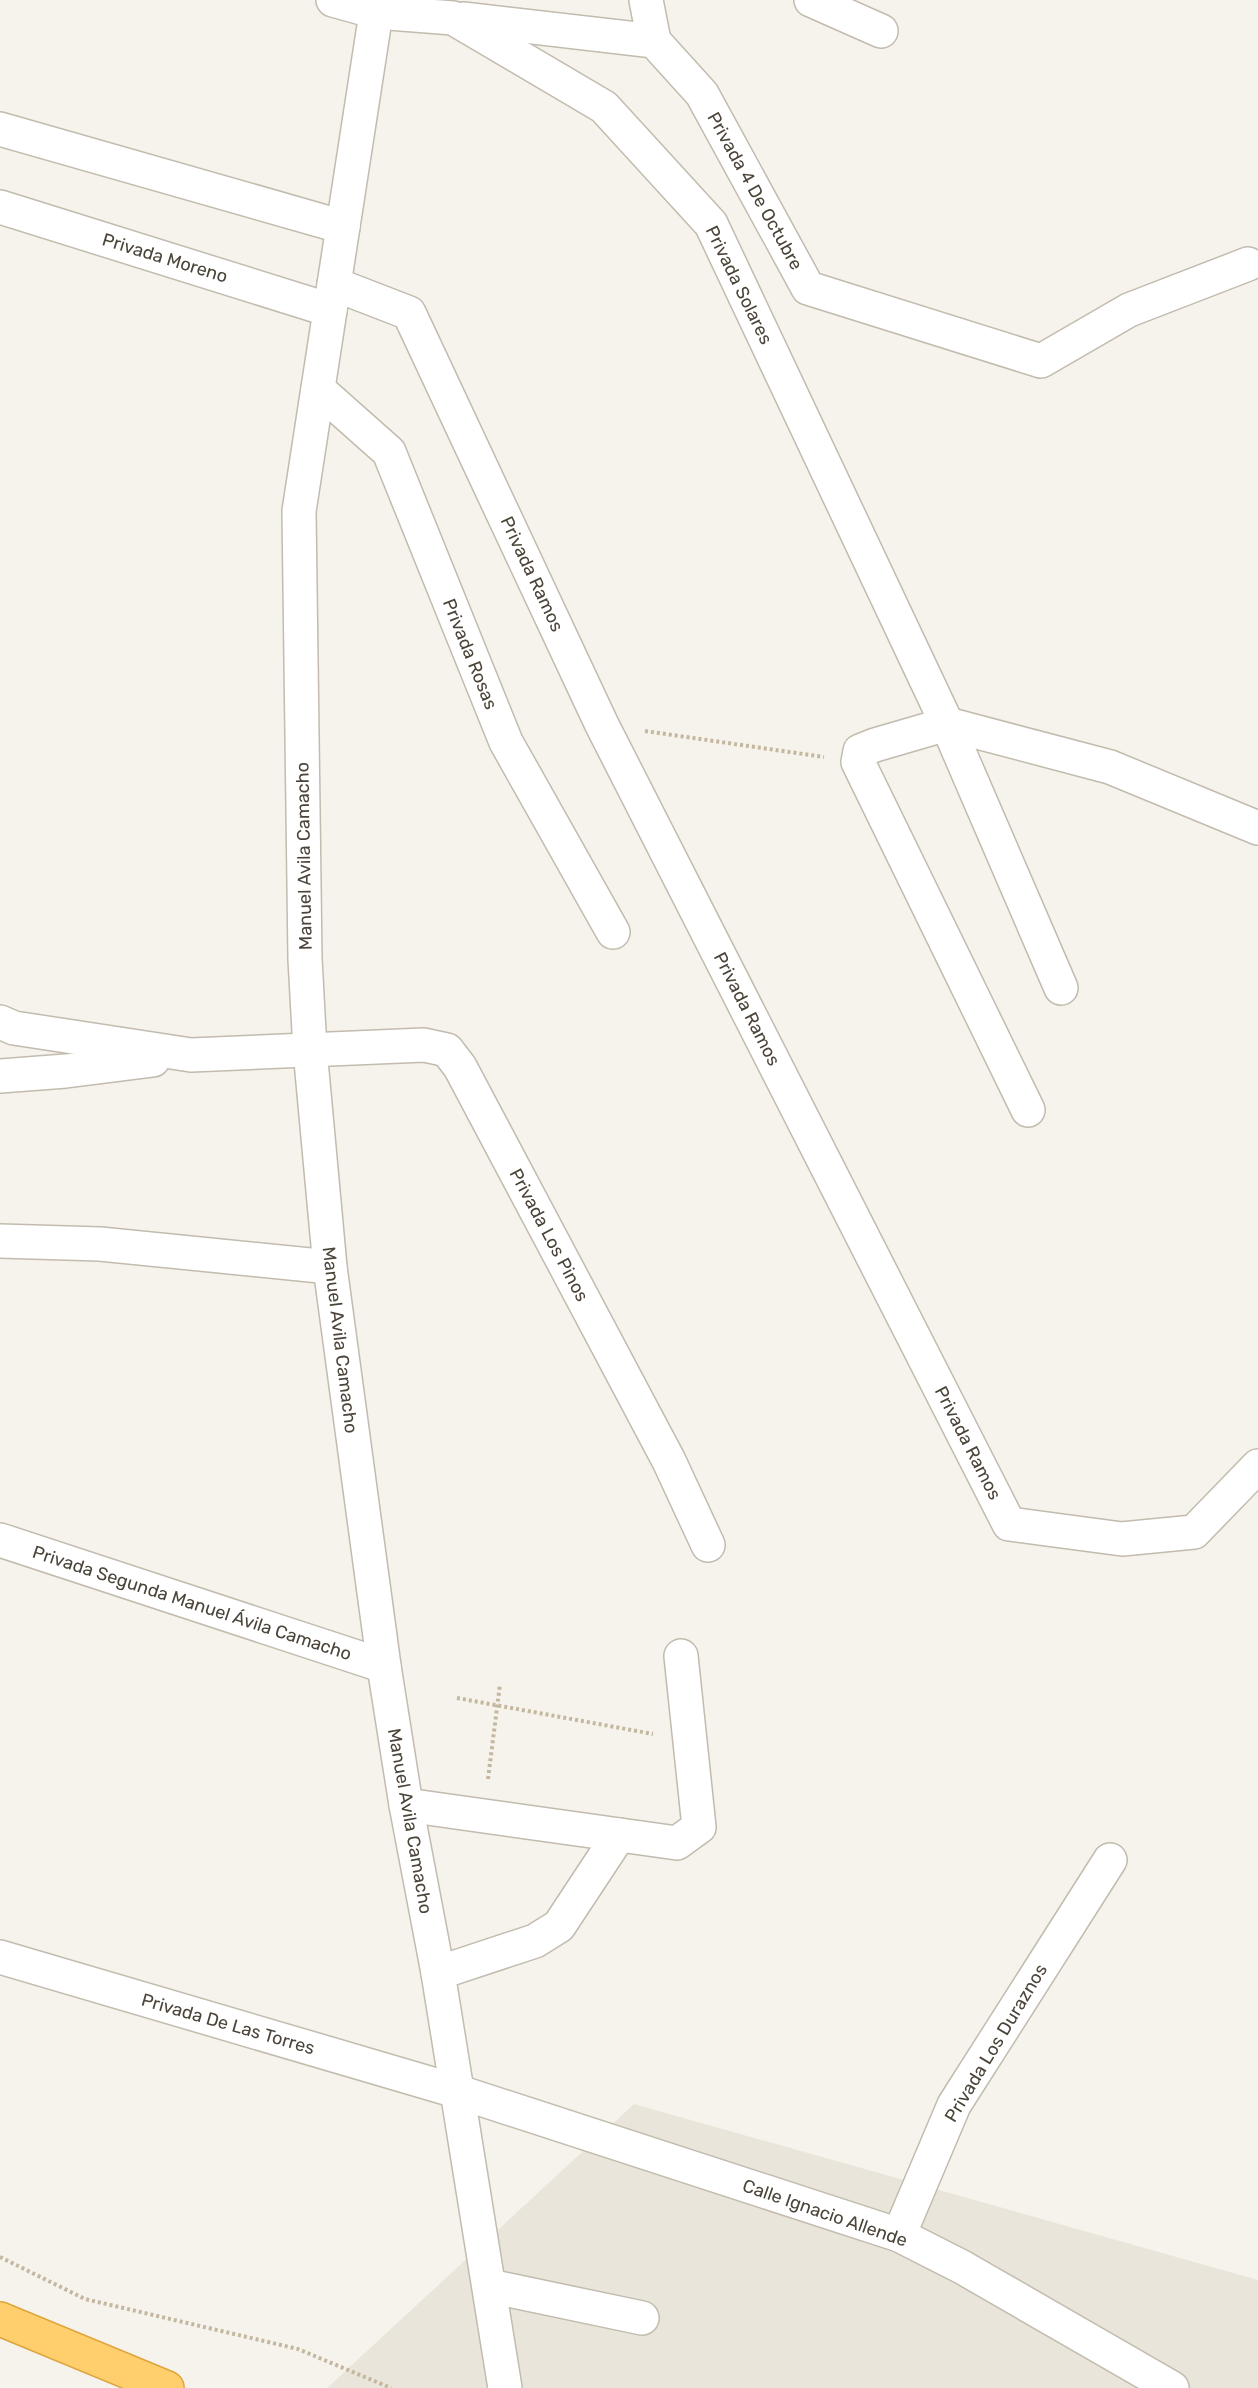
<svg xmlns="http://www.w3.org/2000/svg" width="1258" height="2388" font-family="Rubik,sans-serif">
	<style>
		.residential { fill: #eae5da }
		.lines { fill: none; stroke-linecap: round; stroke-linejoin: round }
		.minor-casing { stroke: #c2bbae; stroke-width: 36 }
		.highway-casing { stroke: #e0a43c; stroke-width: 36 }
		.path { stroke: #c4b79f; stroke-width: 4; stroke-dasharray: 3 3; stroke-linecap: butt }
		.minor { stroke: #fff; stroke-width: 33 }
		.highway { stroke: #ffcf6e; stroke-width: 33 }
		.labels { text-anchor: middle; stroke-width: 6; stroke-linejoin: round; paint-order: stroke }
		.street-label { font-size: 18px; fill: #4b4439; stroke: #fff }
	</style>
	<rect width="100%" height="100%" fill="#f6f3ec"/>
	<polygon class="residential" points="634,2104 1258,2280 1258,2388 327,2388"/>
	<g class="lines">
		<defs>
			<g id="minor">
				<polyline points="333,0 376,12 453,18 604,107 711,224 947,724 1061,988"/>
				<polyline points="378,0 299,511 305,959 310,1050 330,1267 384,1666 406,1805 438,1973 505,2388"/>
				<polyline points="646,0 654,41"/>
				<polyline points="811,0 881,31"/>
				<polyline points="463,19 654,41 702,94 808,288 1041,361 1129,310 1248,264"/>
				<polyline points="0,129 343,227"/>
				<polyline points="0,207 330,310"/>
				<polyline points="334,284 409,313 602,725 1009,1524 1122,1539 1194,1532 1258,1466"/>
				<polyline points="318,389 389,452 506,742 613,932"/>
				<polyline points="0,1022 14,1028 191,1055 424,1045 447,1050 460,1067 669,1461 708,1545"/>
				<polyline points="0,1076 66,1071 153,1060"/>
				<polyline points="1028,1110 858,762 860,751 875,745 947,724 1110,767 1258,828"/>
				<polyline points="0,1241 100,1244 330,1267"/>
				<polyline points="0,1540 384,1666"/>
				<polyline points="406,1805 677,1843 699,1827 681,1656"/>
				<polyline points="0,1957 456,2091 899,2235 962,2267 1172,2388"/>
				<polyline points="438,1973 535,1941 559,1926 619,1835"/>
				<polyline points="899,2235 954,2105 1110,1860"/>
				<polyline points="489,2286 642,2318"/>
			</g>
			<polyline id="highway" points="0,2319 167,2388"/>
		</defs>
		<use href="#minor" class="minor-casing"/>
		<use href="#highway" class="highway-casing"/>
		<g class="path">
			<polyline points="645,731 824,757"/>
			<polyline points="457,1698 653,1734"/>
			<polyline points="488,1779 500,1684"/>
			<polyline points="0,2257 85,2299 298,2349 391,2388"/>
		</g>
		<use href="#minor" class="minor"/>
		<use href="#highway" class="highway"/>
	</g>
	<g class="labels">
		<g class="street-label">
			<text transform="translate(755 191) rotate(61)" y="6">Privada 4 De Octubre</text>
			<text transform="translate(165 258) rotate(17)" y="6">Privada Moreno</text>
			<text transform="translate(739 285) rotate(64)" y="6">Privada Solares</text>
			<text transform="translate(532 574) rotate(65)" y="6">Privada Ramos</text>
			<text transform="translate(470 654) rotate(68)" y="6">Privada Rosas</text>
			<text transform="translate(304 856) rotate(-91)" y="6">Manuel Avila Camacho</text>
			<text transform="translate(747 1009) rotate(63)" y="6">Privada Ramos</text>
			<text transform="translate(549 1235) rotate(62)" y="6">Privada Los Pinos</text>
			<text transform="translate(340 1340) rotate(83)" y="6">Manuel Avila Camacho</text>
			<text transform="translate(968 1443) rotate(63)" y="6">Privada Ramos</text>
			<text transform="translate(192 1603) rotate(18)" y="6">Privada Segunda Manuel Ávila Camacho</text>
			<text transform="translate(410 1821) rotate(80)" y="6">Manuel Avila Camacho</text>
			<text transform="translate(228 2024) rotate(16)" y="6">Privada De Las Torres</text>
			<text transform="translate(996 2043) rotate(-59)" y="6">Privada Los Duraznos</text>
			<text transform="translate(825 2213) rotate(19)" y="6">Calle Ignacio Allende</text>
		</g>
	</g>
</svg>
